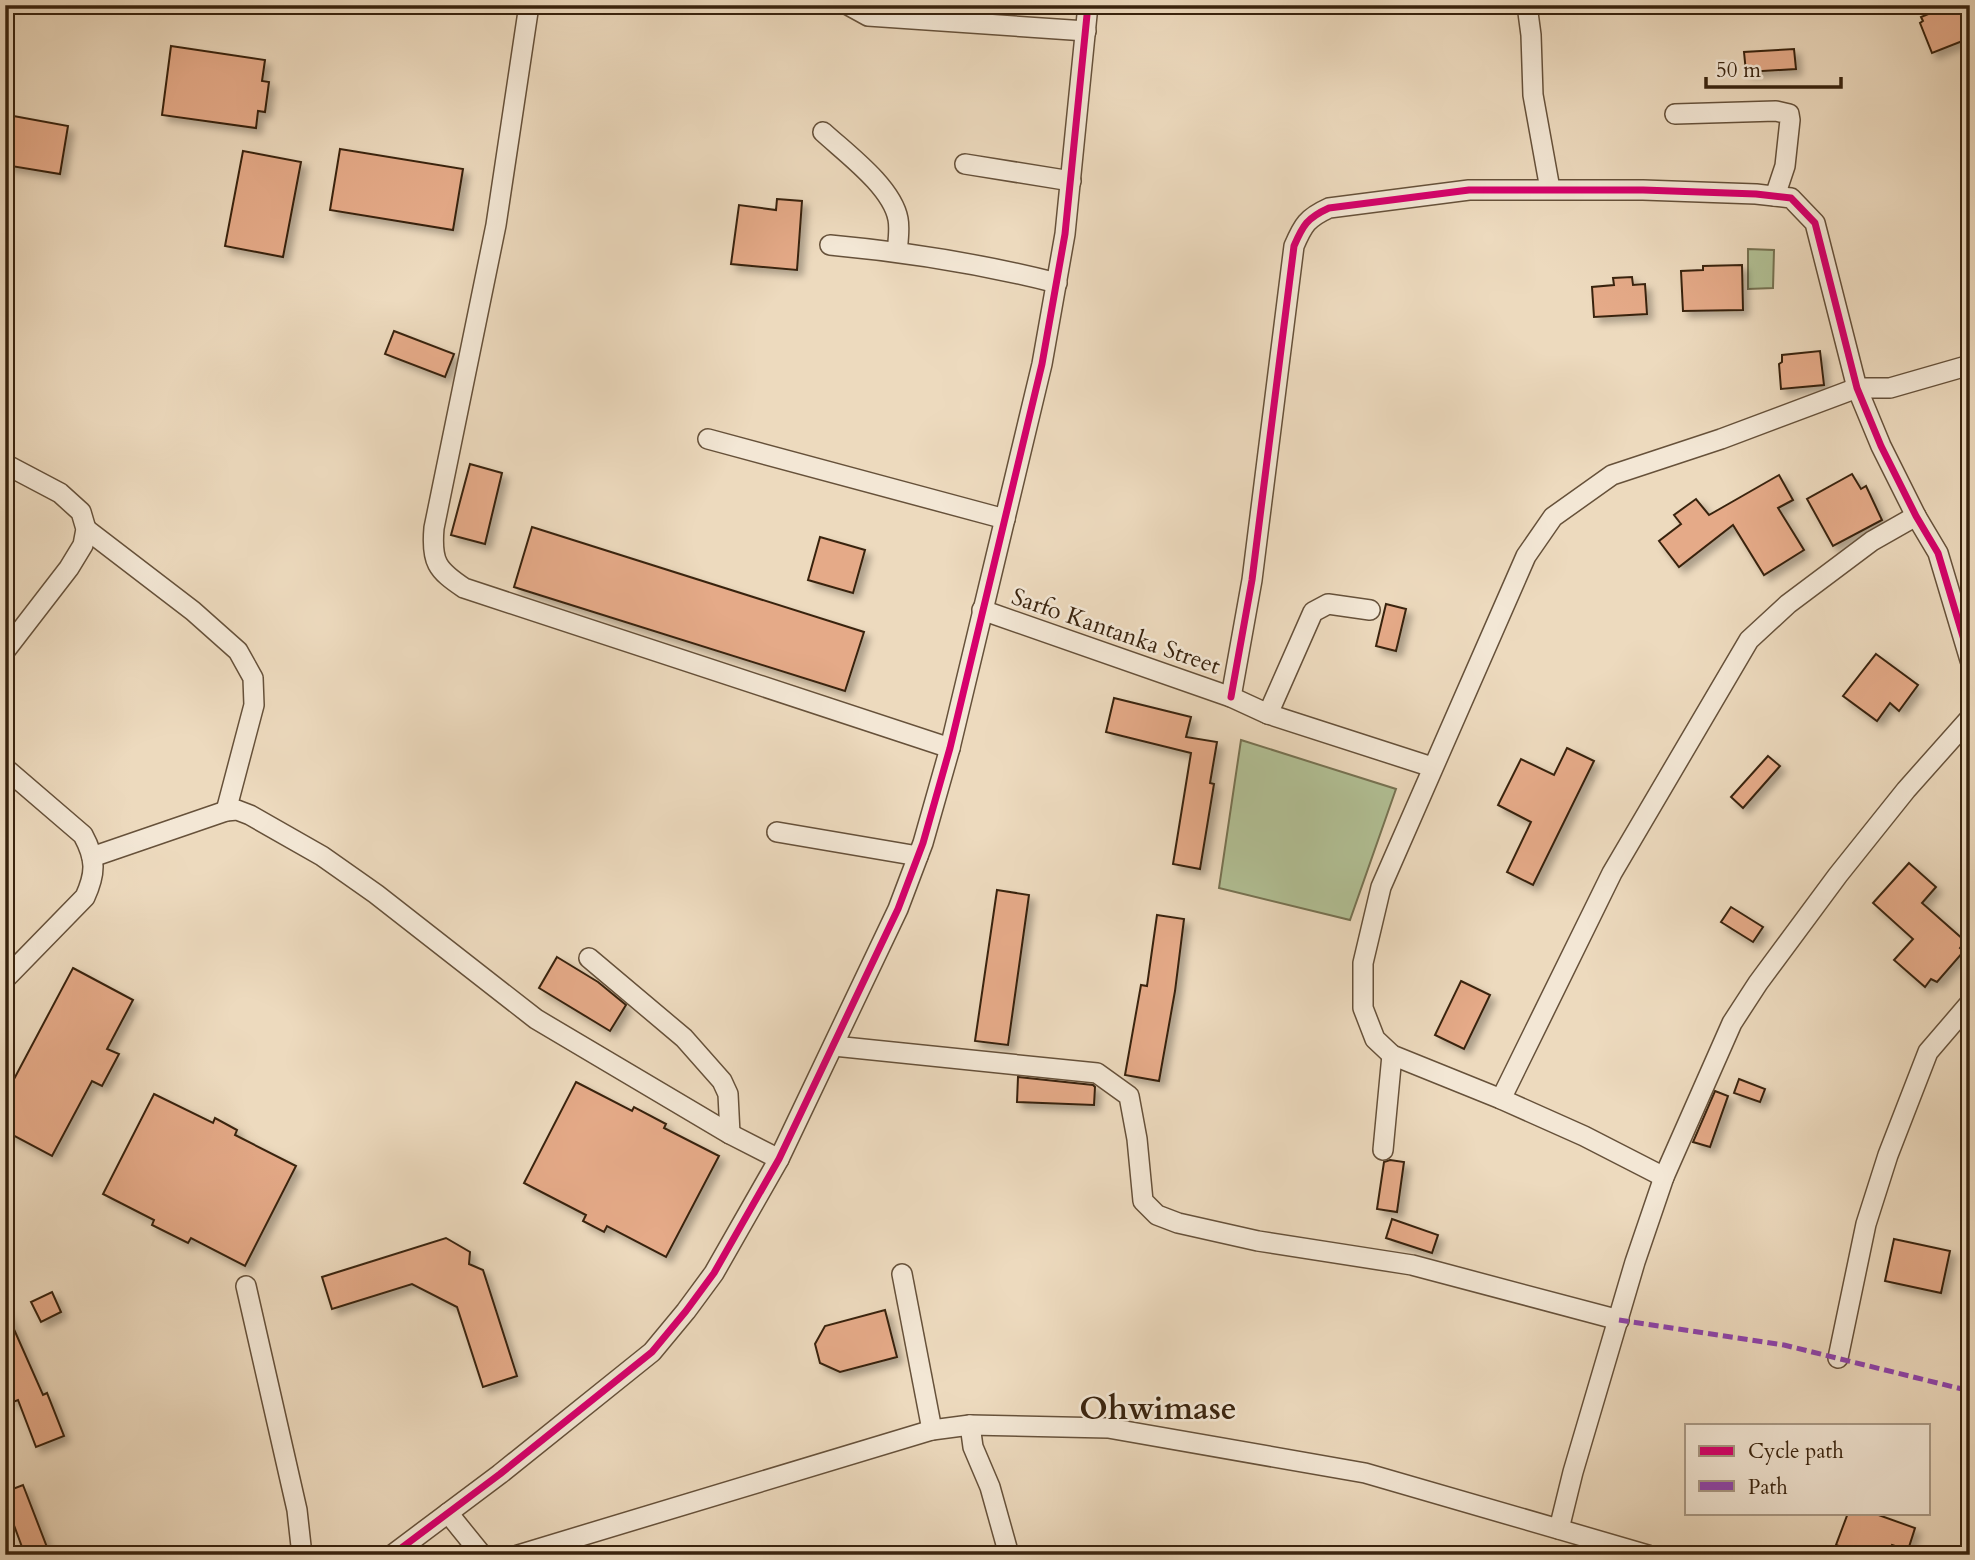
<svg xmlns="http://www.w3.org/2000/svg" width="1975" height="1560" font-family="Cardo,serif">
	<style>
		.green { fill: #b2c196; stroke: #767252; stroke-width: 2 }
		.building { fill: #e5aa88; stroke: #39230e; stroke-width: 2; filter: url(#shadow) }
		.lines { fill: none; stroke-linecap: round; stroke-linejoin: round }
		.minor-casing { stroke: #66513a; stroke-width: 22 }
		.minor { stroke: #f3e7d5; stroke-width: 19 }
		.quiet { stroke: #8e44ad; stroke-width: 5; stroke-dasharray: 10 5; stroke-linecap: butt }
		.cycleway-casing { stroke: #f3e7d5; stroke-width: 11 }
		.cycleway { stroke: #d6006c; stroke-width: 7 }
		.labels { text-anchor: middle; stroke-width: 5; stroke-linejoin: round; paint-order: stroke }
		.street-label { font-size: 24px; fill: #39230e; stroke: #f3e7d5 }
		.district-label { font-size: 32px; font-weight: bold; fill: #39230e; stroke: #f3e7d5 }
	</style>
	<defs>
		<filter id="shadow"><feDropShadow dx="5.5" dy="5.5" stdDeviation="3.5" flood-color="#0004"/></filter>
	</defs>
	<rect width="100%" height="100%" fill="#eddabe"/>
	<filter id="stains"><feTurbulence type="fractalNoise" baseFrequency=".00286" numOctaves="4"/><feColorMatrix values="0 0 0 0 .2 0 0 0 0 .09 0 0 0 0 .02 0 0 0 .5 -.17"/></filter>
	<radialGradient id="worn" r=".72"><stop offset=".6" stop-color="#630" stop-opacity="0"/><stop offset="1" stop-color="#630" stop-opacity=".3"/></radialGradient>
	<g class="green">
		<polygon points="1748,249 1774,250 1773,288 1748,289"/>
		<polygon points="1241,740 1396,789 1350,920 1219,888"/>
	</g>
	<g class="building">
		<polygon points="1950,5 1970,5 1970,38 1932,53 1920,23 1923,21 1921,17"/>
		<polygon points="171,46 265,60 262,81 269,82 265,112 258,111 256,128 162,115"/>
		<polygon points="1794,49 1796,69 1746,72 1744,52"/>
		<polygon points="8,115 68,126 60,174 5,165"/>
		<polygon points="340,149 463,169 453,230 330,210"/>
		<polygon points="243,151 301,162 283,257 225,246"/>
		<polygon points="777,199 802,201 797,270 731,264 739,205 776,210"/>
		<polygon points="1742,265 1743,310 1683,311 1681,271 1703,270 1703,266"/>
		<polygon points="1632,277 1633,285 1645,284 1647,314 1594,317 1592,287 1614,285 1613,278"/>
		<polygon points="394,331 454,354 445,377 385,354"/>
		<polygon points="1820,351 1824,385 1781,389 1779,364 1782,362 1782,355"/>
		<polygon points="470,464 502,473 485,544 451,535"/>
		<polygon points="1852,474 1861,489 1866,486 1882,520 1833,546 1807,499"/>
		<polygon points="1779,475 1793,500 1778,508 1804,550 1764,575 1733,525 1679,567 1659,541 1681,524 1674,515 1696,499 1709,515"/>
		<polygon points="532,527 864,632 845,691 514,587"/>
		<polygon points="820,537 865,550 853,593 808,580"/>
		<polygon points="1386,604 1406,609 1396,651 1376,646"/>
		<polygon points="1876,654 1918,685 1899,711 1890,703 1877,721 1843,696"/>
		<polygon points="1114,698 1191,717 1186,737 1217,742 1210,783 1214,784 1200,869 1173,864 1191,753 1106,732"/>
		<polygon points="1567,748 1594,761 1533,885 1507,872 1531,822 1498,805 1521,759 1554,775"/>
		<polygon points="1768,756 1780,766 1743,808 1731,797"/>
		<polygon points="1909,863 1936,887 1922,903 1965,941 1960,948 1964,951 1937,982 1931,979 1925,987 1894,960 1913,939 1873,903"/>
		<polygon points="997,890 1029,895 1008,1045 975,1041"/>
		<polygon points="1731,907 1763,927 1753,942 1721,922"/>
		<polygon points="1157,915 1184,919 1175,991 1159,1081 1125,1075 1141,985 1147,986"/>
		<polygon points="557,957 598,982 626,1005 610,1031 539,988"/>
		<polygon points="73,968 133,1000 107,1049 119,1054 102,1086 92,1081 52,1156 5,1131 5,1096"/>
		<polygon points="1461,981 1490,995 1464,1049 1435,1035"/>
		<polygon points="1018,1077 1093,1085 1095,1087 1094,1105 1017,1102"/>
		<polygon points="1739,1079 1765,1089 1760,1102 1734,1093"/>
		<polygon points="576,1082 632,1111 634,1107 666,1124 664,1128 719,1156 666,1257 607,1226 604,1232 583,1221 586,1215 524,1183"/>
		<polygon points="1715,1091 1728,1096 1710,1147 1693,1142"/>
		<polygon points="154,1094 213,1123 215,1118 237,1130 235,1135 296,1166 245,1266 191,1238 188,1243 152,1225 154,1220 103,1194"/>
		<polygon points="1390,1160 1404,1162 1397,1212 1377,1209 1384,1162"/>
		<polygon points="1392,1219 1438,1235 1432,1253 1386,1238"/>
		<polygon points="446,1238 470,1252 469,1264 483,1270 517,1376 483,1387 457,1307 412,1284 332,1309 322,1277"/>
		<polygon points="1894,1239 1950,1251 1941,1293 1885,1281"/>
		<polygon points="52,1292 61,1312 41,1322 31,1302"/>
		<polygon points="5,1309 43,1395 47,1393 64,1436 36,1447 18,1400 13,1402 5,1383"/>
		<polygon points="885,1310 897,1357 840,1372 820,1363 815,1344 825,1326"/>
		<polygon points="23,1485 50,1555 25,1555 12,1520 5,1522 5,1492"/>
		<polygon points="1848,1513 1873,1513 1915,1528 1908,1550 1892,1545 1888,1555 1863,1555 1836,1545"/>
	</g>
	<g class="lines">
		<defs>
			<g id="minor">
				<path d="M529,5L496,225L434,528C431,562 437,570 464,588L950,748"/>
				<polyline points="848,5 868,16 1086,31"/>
				<polyline points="1527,5 1531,35 1533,95 1550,189"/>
				<polyline points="1675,114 1776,111 1789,114 1790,120 1785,166 1775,196"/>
				<path d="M823,132C847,154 892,187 898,219C900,229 898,242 897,252"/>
				<polyline points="965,164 1071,181"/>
				<path d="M830,245C907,252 982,264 1057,283"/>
				<polyline points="708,439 1005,519"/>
				<polyline points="5,464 60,493 81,512 86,529 83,545 69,568 5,651"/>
				<polyline points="86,529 193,611 238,651 253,678 254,705 226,811"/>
				<polyline points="982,610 1231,697 1268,714 1432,767"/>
				<path d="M1231,697L1252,580L1294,246C1303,225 1307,218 1329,208L1469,190H1643L1756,194L1791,198L1815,223L1857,388L1881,446L1916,516L1938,553L1970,660"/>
				<polyline points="1268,714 1313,612 1328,604 1370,610"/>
				<path d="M5,768L83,835C96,859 96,873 85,897L5,979"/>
				<polyline points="777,832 918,856"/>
				<polyline points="92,857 226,811 237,810 250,815 322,856 376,894 536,1019 730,1134 779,1159"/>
				<polyline points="589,958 684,1038 722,1081 728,1094 730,1134"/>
				<polyline points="834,1046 1097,1073 1129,1096 1137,1139 1143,1201 1157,1215 1178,1223 1258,1241 1412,1265 1619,1320"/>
				<polyline points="1501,1099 1612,873 1749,640 1788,604 1872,541 1916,516"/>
				<polyline points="1383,1150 1392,1055"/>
				<polyline points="1664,1177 1584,1136 1501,1099 1392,1055 1375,1039 1363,1008 1363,963 1381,887 1526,556 1553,517 1612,475 1721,439 1857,388 1890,388 1970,365"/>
				<polyline points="902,1274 932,1430"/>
				<polyline points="246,1286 297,1510 302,1555"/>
				<polyline points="1838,1358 1866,1224 1888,1155 1928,1052 1970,1003"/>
				<polyline points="970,1425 973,1447 990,1487 1009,1555"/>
				<polyline points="448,1513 482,1555"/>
				<polyline points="1559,1529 1573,1472 1635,1262 1664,1177 1732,1023 1758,983 1838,875 1906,790 1970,718"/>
				<polyline points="392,1555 500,1474 652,1352 686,1311 714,1273 779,1159 898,909 923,843 950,748 1042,364 1065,234 1088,5"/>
				<polyline points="518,1555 932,1430 970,1425 1108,1428 1365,1473 1648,1555"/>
			</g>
		</defs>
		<use href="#minor" class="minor-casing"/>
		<use href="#minor" class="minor"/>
		<polyline class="quiet" points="1619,1320 1784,1345 1970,1391"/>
		<defs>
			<g id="cycleway">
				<path d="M1231,697L1252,580L1294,246C1303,225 1307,218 1329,208L1469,190H1643L1756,194L1791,198L1815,223L1857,388L1881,446L1916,516L1938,553L1970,660"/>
				<polyline points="392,1555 500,1474 652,1352 686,1311 714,1273 779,1159 898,909 923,843 950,748 1042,364 1065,234 1088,5"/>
			</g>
		</defs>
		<use href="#cycleway" class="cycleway-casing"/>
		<use href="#cycleway" class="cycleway"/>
	</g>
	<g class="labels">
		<g class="street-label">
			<text transform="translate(1116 631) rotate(19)" y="8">Sarfo Kantanka Street</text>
		</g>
		<g class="district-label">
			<text x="1158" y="1419">Ohwimase</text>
		</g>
	</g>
	<rect width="1975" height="1560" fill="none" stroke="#eddabe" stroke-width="28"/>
	<rect x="7" y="7" width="1961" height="1546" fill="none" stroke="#39230e" stroke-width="3.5"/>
	<rect x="14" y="14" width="1947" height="1532" fill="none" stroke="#39230e" stroke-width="2"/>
	<rect x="1685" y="1424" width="245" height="91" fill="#f3e7d5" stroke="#a99985" stroke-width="2"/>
	<rect x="1699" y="1446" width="35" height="10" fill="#d6006c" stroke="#a99985" stroke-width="2"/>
	<text x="1748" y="1458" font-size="21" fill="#39230e">Cycle path</text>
	<rect x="1699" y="1481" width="35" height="10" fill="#8e44ad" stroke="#a99985" stroke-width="2"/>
	<text x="1748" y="1494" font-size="21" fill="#39230e">Path</text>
	<path d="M1706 77v10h135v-10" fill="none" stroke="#39230e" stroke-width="3.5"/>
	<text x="1716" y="77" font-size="21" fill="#39230e" stroke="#f3e7d5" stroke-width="5" paint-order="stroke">50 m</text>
	<rect width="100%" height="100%" filter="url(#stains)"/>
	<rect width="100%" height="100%" fill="url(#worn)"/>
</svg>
